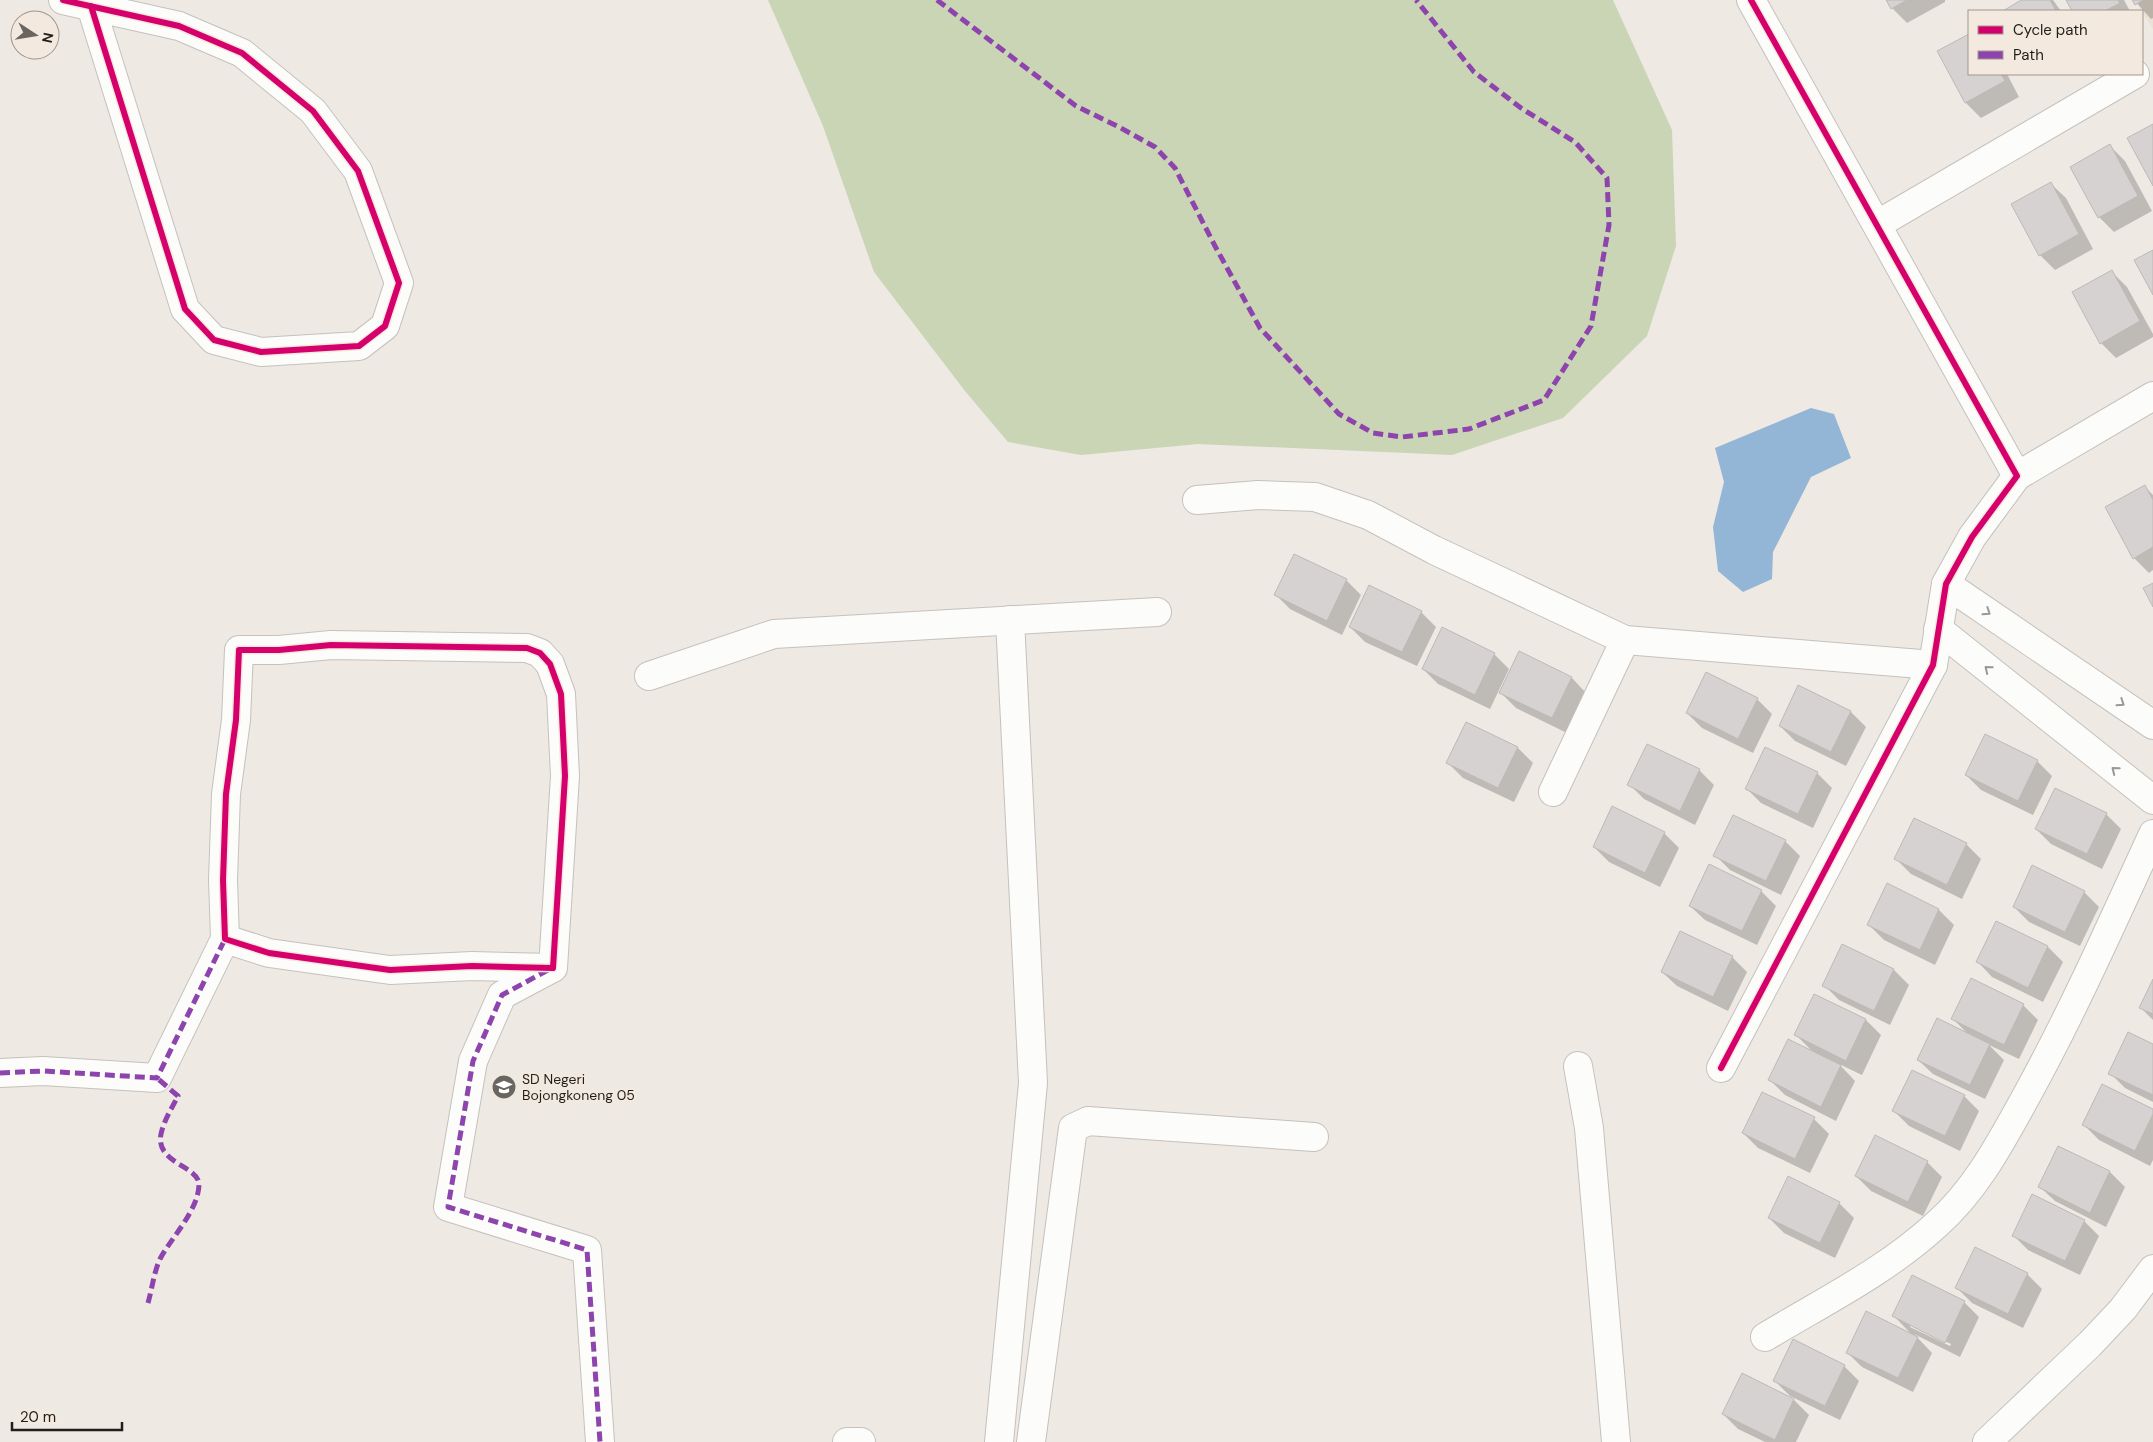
<svg xmlns="http://www.w3.org/2000/svg" width="2153" height="1442" font-family="'DM Sans',sans-serif">
	<style>
		.built { fill: #eae0d3 }
		.grass { fill: #cad5b5 }
		.water { fill: #94b6d6 }
		.shadow { fill: #0003; fill-rule: evenodd }
		.building { fill: #d5d2d1; stroke: #bcb9b9 }
		.lines { fill: none; stroke-linecap: round; stroke-linejoin: round }
		.minor-casing { stroke: #c5c1bc; stroke-width: 30 }
		.tertiary-casing { stroke: #c5c1bc; stroke-width: 30 }
		.minor { stroke: #fcfcfb; stroke-width: 28 }
		.tertiary { stroke: #fcfcfb; stroke-width: 28 }
		.quiet { stroke: #8e44ad; stroke-width: 5; stroke-dasharray: 10 5; stroke-linecap: butt }
		.cycleway-casing { stroke: #f3e9de; stroke-width: 9 }
		.cycleway { stroke: #d6006c; stroke-width: 6 }
		.oneway { stroke: #999896 }
		.labels { text-anchor: middle; stroke-width: 4.5; stroke-linejoin: round; paint-order: stroke }
		.poi-label { font-size: 14px; fill: #211e1a; stroke: #f3e9de; text-anchor: start }
	</style>
	<rect width="100%" height="100%" fill="#eee9e3"/>
	<polygon class="built" points="2135,0 2153,0 2153,29"/>
	<polygon class="grass" points="768,0 1613,0 1672,130 1676,246 1647,336 1563,418 1452,455 1198,444 1081,455 1008,442 965,391 874,272 823,126"/>
	<polygon class="water" points="1811,408 1834,414 1851,458 1811,477 1773,552 1772,579 1743,592 1718,571 1713,527 1724,482 1715,448"/>
	<g class="shadow">
		<polygon points="1888,0 1945,0 1945,2 1907,23 1892,8"/>
		<polygon points="2024,0 2053,0 2061,11 2005,11"/>
		<polygon points="2068,0 2124,0 2130,11 2074,11"/>
		<polygon points="2134,0 2153,0 2153,18 2151,19"/>
		<polygon points="1969,35 1969,74 2007,74 2019,97 1981,118 1966,103 1939,52"/>
		<polygon points="2110,146 2125,161 2152,211 2114,232 2099,217"/>
		<polygon points="2051,184 2066,198 2093,249 2055,270 2040,255"/>
		<polygon points="2112,272 2127,287 2153,334 2153,337 2116,358 2101,343"/>
		<polygon points="2144,486 2153,495 2153,570 2149,573 2134,558"/>
		<polygon points="1346,580 1361,595 1342,635 1290,609 1275,594"/>
		<polygon points="1421,612 1436,627 1417,666 1365,642 1350,627"/>
		<polygon points="1520,653 1572,678 1586,693 1567,733 1516,708 1501,693"/>
		<polygon points="1494,654 1509,669 1490,709 1438,684 1423,669"/>
		<polygon points="1757,699 1772,714 1753,753 1702,728 1687,713"/>
		<polygon points="1851,712 1866,727 1846,766 1795,741 1780,726"/>
		<polygon points="1467,723 1518,748 1533,763 1514,802 1463,778 1448,763"/>
		<polygon points="2037,761 2052,776 2033,815 1981,790 1966,775"/>
		<polygon points="1699,770 1714,785 1695,825 1644,799 1629,784"/>
		<polygon points="1817,773 1832,788 1813,828 1761,803 1746,788"/>
		<polygon points="2106,814 2121,829 2102,869 2051,844 2036,829"/>
		<polygon points="1915,819 1966,844 1981,859 1962,899 1911,874 1896,859"/>
		<polygon points="1664,833 1679,848 1660,887 1609,862 1594,847"/>
		<polygon points="1785,841 1800,856 1781,895 1730,870 1715,855"/>
		<polygon points="1888,885 1939,910 1954,925 1935,965 1884,940 1869,925"/>
		<polygon points="1761,891 1776,906 1757,945 1705,920 1690,906"/>
		<polygon points="2084,892 2099,907 2080,946 2029,922 2014,907"/>
		<polygon points="1997,922 2048,947 2063,962 2043,1002 1992,977 1978,962"/>
		<polygon points="1843,946 1894,970 1909,985 1890,1025 1839,1000 1824,985"/>
		<polygon points="1732,957 1747,972 1728,1011 1677,986 1662,972"/>
		<polygon points="2153,982 2153,1020 2140,1007"/>
		<polygon points="1815,996 1866,1020 1881,1035 1862,1075 1839,1064 1855,1081 1836,1121 1785,1095 1770,1080 1813,1052 1796,1035"/>
		<polygon points="2023,1005 2038,1020 2019,1059 1989,1045 2004,1060 1985,1099 1933,1074 1918,1060 1969,1035 1953,1019"/>
		<polygon points="2153,1046 2153,1102 2125,1088 2110,1073"/>
		<polygon points="1964,1096 1979,1111 1960,1151 1909,1126 1894,1111"/>
		<polygon points="2153,1110 2153,1160 2150,1166 2099,1140 2084,1125"/>
		<polygon points="1814,1119 1829,1134 1810,1173 1758,1148 1743,1133"/>
		<polygon points="2059,1147 2110,1172 2125,1187 2106,1227 2055,1201 2040,1187"/>
		<polygon points="1927,1162 1942,1177 1923,1216 1871,1191 1856,1176"/>
		<polygon points="1839,1203 1854,1218 1835,1258 1784,1233 1769,1218"/>
		<polygon points="2084,1221 2099,1236 2080,1275 2028,1250 2013,1235"/>
		<polygon points="2027,1274 2042,1289 2023,1328 1972,1303 1957,1288"/>
		<path d="M1964,1302L1979,1317L1960,1357L1914,1334L1932,1353L1913,1392L1862,1367L1847,1352L1912,1335L1894,1316ZM1910,1324L1951,1344L1950,1346L1910,1327Z"/>
		<polygon points="1844,1366 1859,1381 1840,1420 1790,1396 1774,1380"/>
		<polygon points="1793,1399 1809,1415 1796,1442 1765,1442 1738,1429 1723,1414"/>
	</g>
	<g class="building">
		<polygon points="1886,0 1907,0 1891,9"/>
		<polygon points="2021,0 2050,0 2056,11 2003,11"/>
		<polygon points="2066,0 2118,0 2120,3 2105,11 2072,11"/>
		<polygon points="2132,0 2143,0 2135,5"/>
		<polygon points="1969,34 1969,74 2001,74 2005,81 1965,103 1937,51"/>
		<polygon points="2153,124 2153,186 2127,138"/>
		<polygon points="2110,144 2138,196 2098,218 2070,167"/>
		<polygon points="2051,182 2079,234 2039,256 2011,204"/>
		<polygon points="2153,250 2153,295 2134,260"/>
		<polygon points="2112,270 2140,321 2100,344 2072,292"/>
		<polygon points="2145,485 2153,500 2153,547 2133,559 2105,507"/>
		<polygon points="1294,554 1347,579 1327,621 1274,595"/>
		<polygon points="2153,583 2153,607 2143,588"/>
		<polygon points="1369,585 1422,611 1402,652 1349,627"/>
		<polygon points="1442,627 1495,653 1475,695 1422,669"/>
		<polygon points="1519,651 1572,677 1552,718 1499,693"/>
		<polygon points="1706,672 1758,698 1738,739 1686,713"/>
		<polygon points="1798,685 1851,711 1831,752 1779,726"/>
		<polygon points="1466,722 1518,747 1498,788 1446,763"/>
		<polygon points="1985,734 2038,760 2018,801 1965,775"/>
		<polygon points="1647,744 1700,769 1680,811 1627,785"/>
		<polygon points="1765,747 1818,772 1798,814 1745,789"/>
		<polygon points="2055,788 2107,813 2087,854 2035,829"/>
		<polygon points="1612,806 1665,832 1645,873 1593,847"/>
		<polygon points="1733,815 1786,840 1766,881 1713,856"/>
		<polygon points="1914,818 1967,843 1947,885 1894,859"/>
		<polygon points="1709,864 1762,890 1742,931 1689,906"/>
		<polygon points="2032,865 2085,891 2065,932 2013,907"/>
		<polygon points="1887,883 1939,909 1920,950 1867,925"/>
		<polygon points="1996,921 2048,946 2028,988 1976,962"/>
		<polygon points="1680,931 1733,956 1713,997 1661,972"/>
		<polygon points="1842,944 1894,969 1874,1011 1822,986"/>
		<polygon points="1971,978 2024,1004 2004,1045 1951,1019"/>
		<polygon points="2153,979 2153,1014 2139,1008"/>
		<polygon points="1814,994 1866,1019 1846,1061 1794,1035"/>
		<polygon points="1937,1018 1990,1044 1970,1085 1917,1060"/>
		<polygon points="2128,1032 2153,1044 2153,1095 2108,1074"/>
		<polygon points="1788,1039 1841,1065 1821,1107 1768,1080"/>
		<polygon points="1912,1070 1965,1095 1945,1136 1892,1111"/>
		<polygon points="2102,1084 2153,1109 2153,1114 2135,1151 2082,1125"/>
		<polygon points="1762,1092 1815,1117 1795,1159 1742,1133"/>
		<polygon points="1875,1135 1928,1161 1908,1202 1855,1176"/>
		<polygon points="2058,1146 2110,1171 2090,1213 2038,1187"/>
		<polygon points="1788,1176 1840,1202 1820,1243 1768,1218"/>
		<polygon points="2032,1194 2085,1220 2065,1261 2012,1236"/>
		<polygon points="1975,1247 2028,1273 2008,1314 1955,1288"/>
		<polygon points="1912,1275 1965,1301 1945,1343 1892,1316"/>
		<polygon points="1866,1311 1918,1337 1898,1378 1846,1353"/>
		<polygon points="1793,1339 1845,1365 1825,1406 1773,1381"/>
		<polygon points="1742,1373 1794,1399 1775,1440 1722,1414"/>
	</g>
	<g class="lines">
		<defs>
			<g id="minor">
				<polyline points="63,0 179,26 242,53 313,111 358,171 399,283 385,326 359,346 261,352 214,340 185,309 91,6"/>
				<polyline points="1878,224 2135,74"/>
				<polyline points="2017,476 2153,396"/>
				<polyline points="1197,500 1258,495 1315,497 1368,515 1434,550 1625,640 1933,665"/>
				<polyline points="1946,584 2153,725"/>
				<polyline points="1938,629 2153,800"/>
				<polygon points="331,645 527,648 540,653 550,664 561,694 565,776 553,968 472,966 390,970 269,953 225,939 223,880 226,794 236,720 239,650 279,650"/>
				<polyline points="649,676 774,634 1157,612"/>
				<polyline points="1553,792 1625,640"/>
				<polyline points="549,970 502,995 473,1061 448,1207 587,1250 600,1442"/>
				<polyline points="1578,1066 1589,1128 1616,1442"/>
				<polyline points="1721,1068 1933,665 1946,584 1972,537 2017,476 1751,0"/>
				<polyline points="0,1073 43,1071 157,1078 225,939"/>
				<path d="M1765,1337C1823,1302 1886,1271 1936,1225C1977,1189 2002,1140 2028,1093C2074,1009 2113,921 2153,834"/>
				<polyline points="999,1442 1033,1083 1010,620"/>
				<polyline points="1031,1442 1073,1128 1088,1121 1314,1137"/>
			</g>
			<g id="tertiary">
				<polyline points="847,1442 861,1442"/>
				<polyline points="1987,1442 2090,1344 2123,1309 2153,1269"/>
			</g>
		</defs>
		<use href="#minor" class="minor-casing"/>
		<use href="#tertiary" class="tertiary-casing"/>
		<use href="#minor" class="minor"/>
		<use href="#tertiary" class="tertiary"/>
		<g class="quiet">
			<polyline points="937,0 1076,106 1119,127 1155,147 1175,168 1215,246 1260,328 1339,414 1373,433 1402,437 1469,429 1544,400 1591,326 1609,225 1607,178 1575,142 1521,108 1474,72 1416,0"/>
			<polyline points="548,970 502,995 473,1061 448,1207 587,1250 600,1442"/>
			<polyline points="0,1073 43,1071 157,1078 225,939"/>
			<path d="M148,1303C152,1289 154,1272 160,1259C171,1238 198,1211 199,1185C200,1166 155,1164 161,1134C164,1120 172,1108 178,1096L157,1078"/>
		</g>
		<defs>
			<g id="cycleway">
				<polyline points="63,0 179,26 242,53 313,111 358,171 399,283 385,326 359,346 261,352 214,340 185,309 91,6"/>
				<polygon points="331,645 527,648 540,653 550,664 561,694 565,776 553,968 472,966 390,970 269,953 225,939 223,880 226,794 236,720 239,650 279,650"/>
				<polyline points="1721,1068 1933,665 1946,584 1972,537 2017,476 1751,0"/>
			</g>
		</defs>
		<use href="#cycleway" class="cycleway-casing"/>
		<use href="#cycleway" class="cycleway"/>
	</g>
	<defs><path id="oneway-chevron" d="M-2-3.5L2.5 0L-2 3.5" fill="none" stroke-width="1.6" stroke-linecap="round" stroke-linejoin="round" transform="scale(1.25)"/></defs>
	<g class="oneway">
		<use href="#oneway-chevron" transform="translate(1987 612) rotate(34)"/>
		<use href="#oneway-chevron" transform="translate(1988 669) rotate(-141)"/>
		<use href="#oneway-chevron" transform="translate(2121 703) rotate(34)"/>
		<use href="#oneway-chevron" transform="translate(2115 770) rotate(-141)"/>
	</g>
	<defs>
		<symbol id="school-disc" viewBox="-11 -11 22 22"><circle r="9.5" fill="#696560" stroke="#f3e9de"/><path d="M0-5L7-2L0 1L-7-2ZM-4 1L0 2.5L4 1V4Q0 6-4 4Z" fill="#fff"/></symbol>
	</defs>
	<g fill-rule="evenodd">
		<use href="#school-disc" x="490" y="1073" width="28" height="28"/>
	</g>
	<g class="labels">
		<g class="poi-label">
			<text x="522" y="1084">SD Negeri<tspan x="522" dy="16">Bojongkoneng 05</tspan></text>
		</g>
	</g>
	<rect x="1968" y="10" width="175" height="65" fill="#f3e9de" stroke="#9f9890"/>
	<rect x="1978" y="26" width="25" height="8" fill="#d6006c" stroke="#9f9890"/>
	<text x="2013" y="35" font-size="15" fill="#211e1a">Cycle path</text>
	<rect x="1978" y="51" width="25" height="8" fill="#8e44ad" stroke="#9f9890"/>
	<text x="2013" y="60" font-size="15" fill="#211e1a">Path</text>
	<g transform="translate(35 35) rotate(102)"><circle r="24" fill="#f3e9de" stroke="#9f9890"/>
	<path d="M0-4L9 19L0 12L-9 19Z" fill="#696560"/>
	<text y="-8" font-size="14" font-weight="bold" text-anchor="middle" fill="#211e1a">N</text>
	</g>
	<path d="M12 1422v8h110v-8" fill="none" stroke="#211e1a" stroke-width="2.5"/>
	<text x="20" y="1422" font-size="15" fill="#211e1a" stroke="#f3e9de" stroke-width="4" paint-order="stroke">20 m</text>
</svg>
